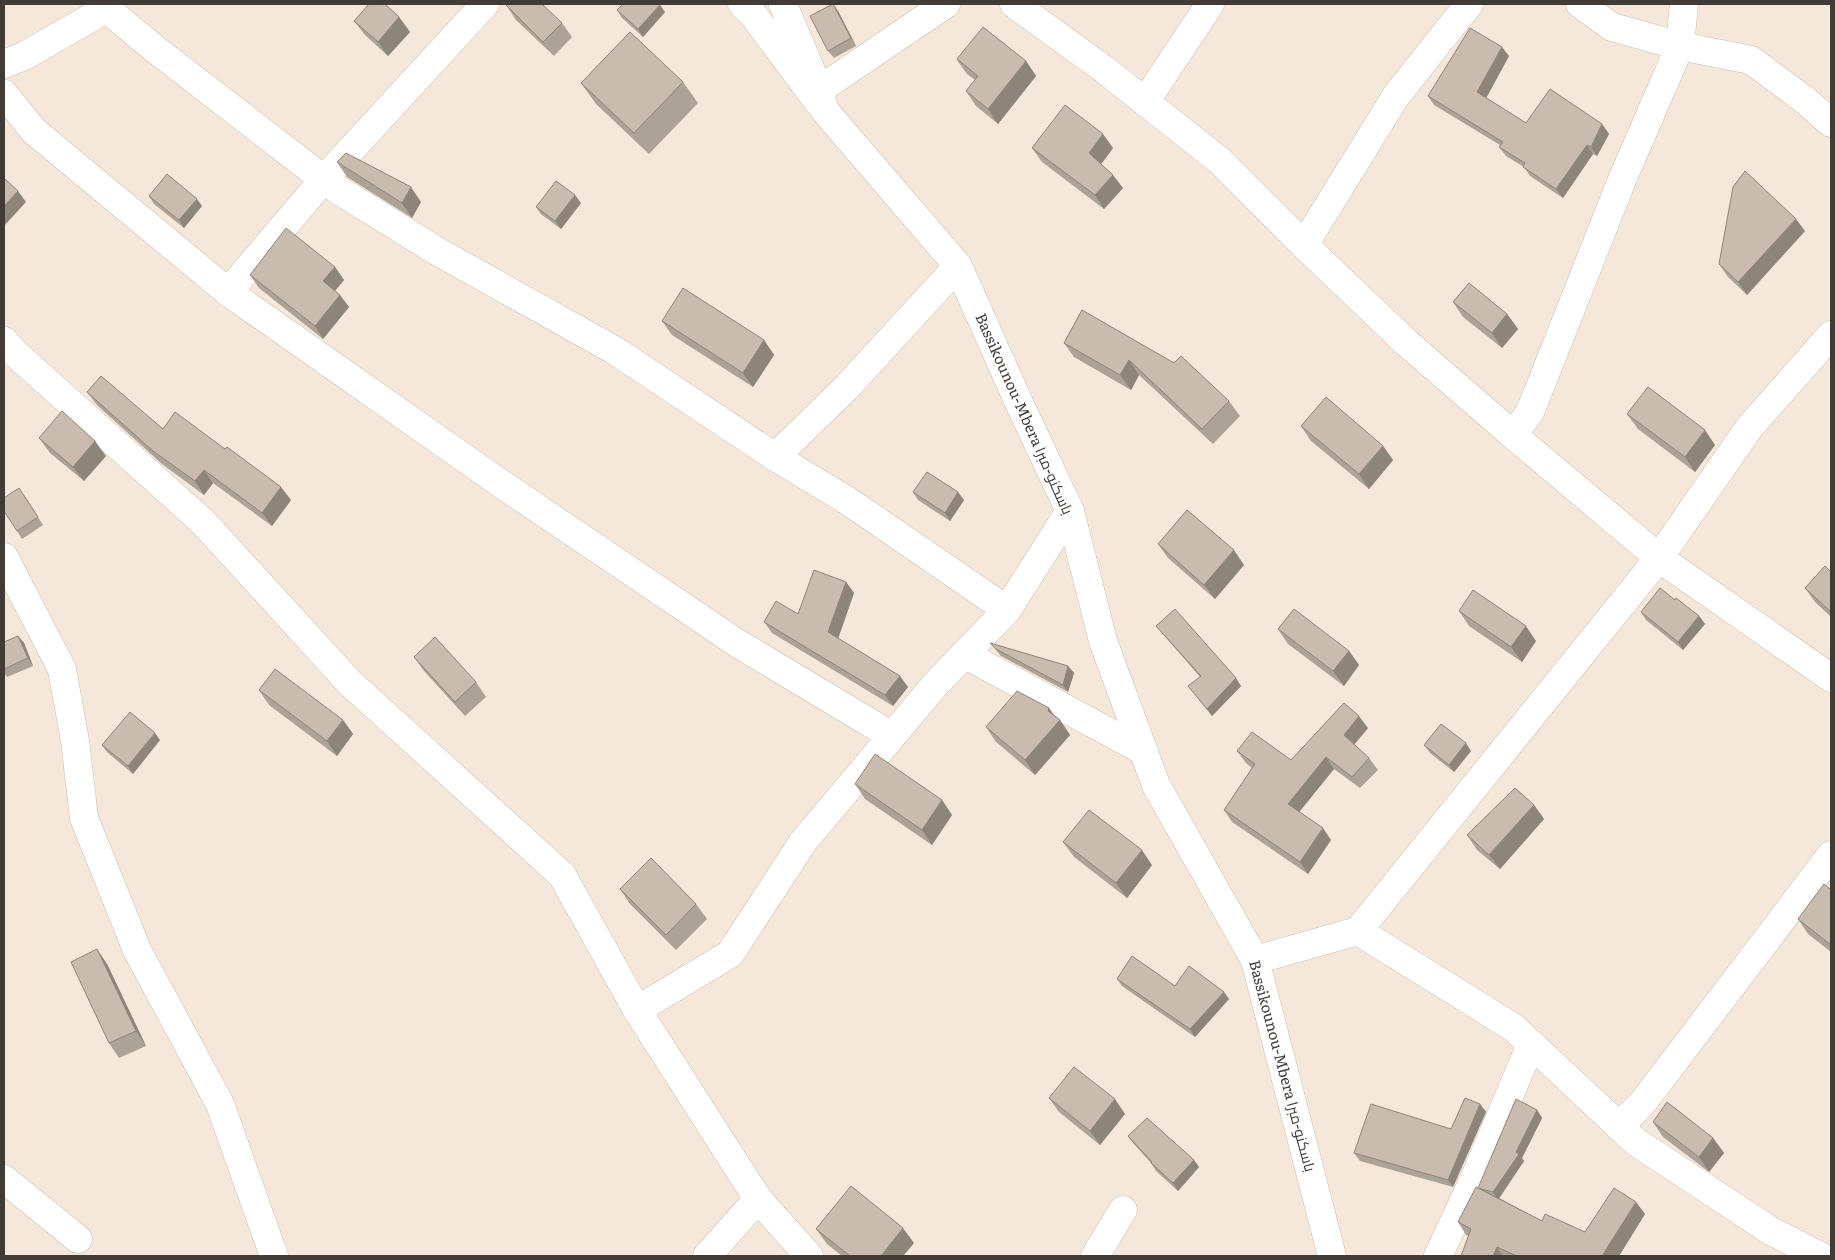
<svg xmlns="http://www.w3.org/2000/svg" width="1835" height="1260" font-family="Literata,Cairo,serif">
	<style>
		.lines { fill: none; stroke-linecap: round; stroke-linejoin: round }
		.street-casing { stroke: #cabeb1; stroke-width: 29 }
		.secondary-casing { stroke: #cabeb1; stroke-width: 29 }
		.street { stroke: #fff; stroke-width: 28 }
		.secondary { stroke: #fff; stroke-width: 28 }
		.wall { fill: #ada296 }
		.shaded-wall { fill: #8d847a }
		.building { fill: #c9bcaf; stroke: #8d847a }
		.labels { text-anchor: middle; stroke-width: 4; stroke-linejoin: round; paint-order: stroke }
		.street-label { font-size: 15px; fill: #403b36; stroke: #fff }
	</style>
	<rect width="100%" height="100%" fill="#f5e8da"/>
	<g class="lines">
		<defs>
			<g id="street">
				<polyline points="101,4 155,49 335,188 435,250 614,350 775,457 848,501 1007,610"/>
				<polyline points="742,4 751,12 819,103"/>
				<polyline points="1014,4 1105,70 1220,161 1304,245 1408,344 1513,435"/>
				<polyline points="1580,4 1612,27 1680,46 1751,60 1806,101 1831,123"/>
				<polyline points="4,64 24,56 106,9 110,4"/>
				<polyline points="819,90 946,4"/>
				<polyline points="4,94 34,131 228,292 500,483 737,643 892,736"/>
				<polyline points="1145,102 1210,4"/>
				<polyline points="1304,245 1396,96 1469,4"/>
				<polyline points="228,292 324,179 485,4"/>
				<polyline points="1831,335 1749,428 1659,558 1831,678"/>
				<polyline points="4,341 17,355 203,522 350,683 562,875 637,1010 758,1199 809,1256"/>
				<polyline points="775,457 847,387 958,266"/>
				<polyline points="4,557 62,669 75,741 84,818 137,950 220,1104 274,1256"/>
				<polyline points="964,654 1144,751"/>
				<polyline points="1358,931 1659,558 1513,435 1530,412 1622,180 1680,46 1684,4"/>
				<polyline points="1255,960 1358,931 1514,1028 1636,1142 1771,1231 1820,1256"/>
				<polyline points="637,1010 730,954 803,842 935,685 1007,610 1070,511"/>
				<polyline points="1619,1127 1644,1101 1831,855"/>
				<polyline points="4,1179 78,1239"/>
				<polyline points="707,1256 758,1199"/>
				<polyline points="1095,1256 1123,1210"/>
				<polyline points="1438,1256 1476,1175 1531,1044"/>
			</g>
			<polyline id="secondary" points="783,4 819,90 825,111 958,266 1020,405 1070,511 1103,641 1156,785 1255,960 1332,1256"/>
		</defs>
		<use href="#street" class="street-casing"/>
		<use href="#secondary" class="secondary-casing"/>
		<use href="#street" class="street"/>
		<use href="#secondary" class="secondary"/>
	</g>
	<g class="wall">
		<polygon points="506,5 562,23 572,37 554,56 516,20"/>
		<polygon points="617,10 665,12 643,37 622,18"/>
		<polygon points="838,11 856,46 834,58 828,51"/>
		<polygon points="399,17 410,32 388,56 365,35 354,21"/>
		<polygon points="1509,56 1486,98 1526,123 1602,124 1609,134 1597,156 1593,154 1563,198 1530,176 1524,167 1506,156 1499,147 1500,145 1434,105 1428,96"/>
		<polygon points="957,60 1026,61 1036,76 998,124 976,106 966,91 975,80 967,74"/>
		<polygon points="683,82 698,103 649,154 596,104 581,83"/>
		<polygon points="1032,148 1113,148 1101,164 1123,188 1104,209 1042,162"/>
		<polygon points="337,162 421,202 412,218 347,177"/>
		<polygon points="149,196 202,206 184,228 154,204"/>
		<polygon points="581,203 561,229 541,214 536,207"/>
		<polygon points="1805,231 1747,295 1728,277 1719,264"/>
		<polygon points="335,267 344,280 335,291 349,307 323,339 259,288 250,275"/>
		<polygon points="1453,302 1507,314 1518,329 1502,348 1463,317"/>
		<polygon points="1082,310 1229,401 1240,416 1213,444 1139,375 1131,390 1074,357 1064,343"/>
		<polygon points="662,321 764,340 774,355 753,387 672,335"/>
		<polygon points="87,392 163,429 225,449 291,500 272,526 213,483 204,495 162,464 97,405"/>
		<polygon points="1627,414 1715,445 1695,472 1638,429"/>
		<polygon points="1301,426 1383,446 1393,460 1369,489 1311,441"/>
		<polygon points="39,438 106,456 84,481 50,453"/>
		<polygon points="913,492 964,500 950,521 918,500"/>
		<polygon points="24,495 43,525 22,539 17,531"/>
		<polygon points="1158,544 1244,565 1215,599 1168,558"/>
		<polygon points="1831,572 1831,617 1815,602 1805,588"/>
		<polygon points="846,582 854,593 838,639 908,687 893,706 772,633 764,622 798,614"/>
		<polygon points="1675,600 1699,616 1705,624 1683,650 1646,620 1641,612"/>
		<polygon points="1459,611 1536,641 1522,662 1469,626"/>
		<polygon points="1156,626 1241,686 1212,716 1188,686 1200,677 1162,633"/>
		<polygon points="1278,629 1349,651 1359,665 1344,686 1288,644"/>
		<polygon points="18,636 24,643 33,666 7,677 4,673 4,642"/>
		<polygon points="990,643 1068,666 1074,673 1068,692 1001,656"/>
		<polygon points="414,657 476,682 486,697 465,716 424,671"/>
		<polygon points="259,690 343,720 353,734 337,756 269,705"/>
		<polygon points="1049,708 1054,715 1060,720 1070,735 1035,775 996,742 986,727"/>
		<polygon points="1368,728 1354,745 1369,758 1378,770 1360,788 1334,769 1299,812 1331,840 1308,874 1232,822 1224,810 1252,768 1246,763 1237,751 1291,760"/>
		<polygon points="160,740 133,774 107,752 102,745"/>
		<polygon points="1424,745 1471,751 1454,772 1430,753"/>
		<polygon points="855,784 942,800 952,815 932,845 865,799"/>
		<polygon points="1534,805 1544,819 1500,869 1477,850 1467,835"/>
		<polygon points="1063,842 1152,865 1127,898 1074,857"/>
		<polygon points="620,889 696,904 707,919 676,950 630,904"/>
		<polygon points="1831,890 1831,952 1808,934 1798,919"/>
		<polygon points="107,964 146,1046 119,1058 109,1043"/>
		<polygon points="1117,979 1175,986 1229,999 1195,1037 1122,986"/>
		<polygon points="1049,1098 1125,1114 1100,1145 1059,1112"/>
		<polygon points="1480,1104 1486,1112 1453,1187 1360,1161 1354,1153 1451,1129"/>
		<polygon points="1537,1110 1542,1118 1522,1158 1524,1161 1499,1198 1542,1221 1585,1232 1645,1214 1619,1256 1461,1256 1469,1236 1466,1235 1458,1222 1478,1188"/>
		<polygon points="1653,1122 1713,1138 1724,1153 1709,1172 1663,1137"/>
		<polygon points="1128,1136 1194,1160 1199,1167 1178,1191 1156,1171 1151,1163 1133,1143"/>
		<polygon points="816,1229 914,1243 903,1256 842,1256 827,1244"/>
	</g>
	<g class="shaded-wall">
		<polygon points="833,4 838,11 856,46 851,38"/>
		<polygon points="660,5 665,12 643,37 638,29"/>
		<polygon points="399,17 410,32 388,56 378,42"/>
		<polygon points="1502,47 1509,56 1484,102 1477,92"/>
		<polygon points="1026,61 1036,76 998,124 988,109"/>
		<polygon points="1602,124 1609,134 1597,156 1591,147"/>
		<polygon points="1103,134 1113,148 1099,167 1089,153"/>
		<polygon points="1587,145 1593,154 1563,198 1556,189"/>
		<polygon points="1113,175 1123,188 1104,209 1095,195"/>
		<polygon points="411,187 421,202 412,218 402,203"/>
		<polygon points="18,191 26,202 4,226 4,206"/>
		<polygon points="575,195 581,203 561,229 555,221"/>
		<polygon points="197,199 202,206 184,228 179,220"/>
		<polygon points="1796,219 1805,231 1747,295 1738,282"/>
		<polygon points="335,267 344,280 332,294 323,281"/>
		<polygon points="340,295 349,307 323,339 315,326"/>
		<polygon points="1507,314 1518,329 1502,348 1492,333"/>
		<polygon points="764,340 774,355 753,387 743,373"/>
		<polygon points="1129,360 1139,375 1131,390 1120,375"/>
		<polygon points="1705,430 1715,445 1695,472 1685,457"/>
		<polygon points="95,441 106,456 84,481 73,467"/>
		<polygon points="1383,446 1393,460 1369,489 1359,474"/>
		<polygon points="204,470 213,483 204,495 195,481"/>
		<polygon points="281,487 291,500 272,526 262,513"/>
		<polygon points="958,492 964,500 950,521 945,513"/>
		<polygon points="1234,550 1244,565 1215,599 1204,585"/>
		<polygon points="846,582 854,593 836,644 828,632"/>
		<polygon points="1699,616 1705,624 1683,650 1678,642"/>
		<polygon points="1526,626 1536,641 1522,662 1511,647"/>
		<polygon points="18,636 24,643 33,666 28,658"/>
		<polygon points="1349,651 1359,665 1344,686 1333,671"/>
		<polygon points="1068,666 1074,673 1068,692 1063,685"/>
		<polygon points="900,676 908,687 893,706 885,695"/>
		<polygon points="1236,678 1241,686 1212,716 1207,709"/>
		<polygon points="1049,708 1058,722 1060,720 1070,735 1035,775 1025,760"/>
		<polygon points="1359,716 1368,728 1352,747 1344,735"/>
		<polygon points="343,720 353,734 337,756 327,741"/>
		<polygon points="155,733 160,740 133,774 128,766"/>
		<polygon points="1466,743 1471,751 1454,772 1449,765"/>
		<polygon points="1326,757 1334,769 1296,816 1288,804"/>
		<polygon points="942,800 952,815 932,845 922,830"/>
		<polygon points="1534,805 1544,819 1500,869 1489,855"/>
		<polygon points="1323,828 1331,840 1308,874 1300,862"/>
		<polygon points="1142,850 1152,865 1127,898 1116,883"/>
		<polygon points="97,949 107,964 146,1046 136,1031"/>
		<polygon points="1224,992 1229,999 1195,1037 1190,1029"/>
		<polygon points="1115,1099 1125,1114 1100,1145 1090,1131"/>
		<polygon points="1480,1104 1486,1112 1453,1187 1448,1180"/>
		<polygon points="1537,1110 1542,1118 1522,1158 1524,1161 1498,1200 1493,1192 1516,1152"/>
		<polygon points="1713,1138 1724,1153 1709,1172 1699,1157"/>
		<polygon points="1194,1160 1199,1167 1178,1191 1173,1183"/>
		<polygon points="1636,1202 1645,1214 1619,1256 1602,1256"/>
		<polygon points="903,1228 914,1243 903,1256 881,1256"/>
		<polygon points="1497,1247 1503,1256 1493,1256"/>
	</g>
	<g class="building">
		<polygon points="369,4 385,4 399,17 378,42 354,21"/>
		<polygon points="507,4 542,4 562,23 543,42 506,5"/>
		<polygon points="623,4 659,4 660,5 638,29 617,10"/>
		<polygon points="833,4 851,38 828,51 810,16"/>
		<polygon points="983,27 1026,61 988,109 966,91 978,76 957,59"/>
		<polygon points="1470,28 1502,47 1477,92 1526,123 1550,89 1602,124 1591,147 1587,145 1556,189 1523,167 1525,163 1499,147 1503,142 1428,96"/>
		<polygon points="630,32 683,82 634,133 581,83"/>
		<polygon points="1065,105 1103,134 1089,153 1113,175 1095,195 1032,148"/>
		<polygon points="346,153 411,187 402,203 337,162"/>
		<polygon points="1745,171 1796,219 1738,282 1719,264 1733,187"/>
		<polygon points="167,174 197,199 179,220 149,196"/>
		<polygon points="4,178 18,191 4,206"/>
		<polygon points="556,181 575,195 555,221 536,207"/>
		<polygon points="286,228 335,267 323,281 340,295 315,326 250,275"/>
		<polygon points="1469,283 1507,314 1492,333 1453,302"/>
		<polygon points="683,288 764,340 743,373 662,321"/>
		<polygon points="1082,310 1174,363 1181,356 1229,401 1202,429 1129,360 1120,375 1064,343"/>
		<polygon points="101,376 163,429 175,412 225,449 227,447 281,487 262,513 204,470 195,481 153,451 87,392"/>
		<polygon points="1648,387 1705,430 1685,457 1627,414"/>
		<polygon points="1326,397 1383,446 1359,474 1301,426"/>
		<polygon points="62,411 95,441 73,467 39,438"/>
		<polygon points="927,472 958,492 945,513 913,492"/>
		<polygon points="19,488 38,517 17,531 4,511 4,498"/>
		<polygon points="1187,510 1234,550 1204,585 1158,544"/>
		<polygon points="1825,566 1831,572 1831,612 1805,588"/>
		<polygon points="814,570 846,582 828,632 900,676 885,695 764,622 776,601 798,614"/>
		<polygon points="1660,588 1675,600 1676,598 1699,616 1678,642 1641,612"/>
		<polygon points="1473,590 1526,626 1511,647 1459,611"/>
		<polygon points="1175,609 1236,678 1207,709 1188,686 1201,676 1156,626"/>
		<polygon points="1294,609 1349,651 1333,671 1278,629"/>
		<polygon points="18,636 28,658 4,669 4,642"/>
		<polygon points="435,637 476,682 455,702 414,657"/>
		<polygon points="990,643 1068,666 1063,685 996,649"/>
		<polygon points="275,669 343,720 327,741 259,690"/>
		<polygon points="1017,691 1049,708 1048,711 1060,720 1025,760 986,727"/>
		<polygon points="1344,703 1359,716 1344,735 1369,758 1352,777 1326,757 1288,804 1323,828 1300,862 1224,810 1255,764 1237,751 1252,732 1291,760"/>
		<polygon points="130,712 155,733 128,766 102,745"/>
		<polygon points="1441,724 1466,743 1449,765 1424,745"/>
		<polygon points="875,754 942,800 922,830 855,784"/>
		<polygon points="1515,788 1534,805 1489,855 1467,835"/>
		<polygon points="1089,810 1142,850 1116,883 1063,842"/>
		<polygon points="651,858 696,904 666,935 620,889"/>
		<polygon points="1824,884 1831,890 1831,945 1798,919"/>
		<polygon points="97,949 136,1031 109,1043 71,962"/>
		<polygon points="1132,956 1175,986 1189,966 1224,992 1190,1029 1117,979"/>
		<polygon points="1074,1067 1115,1099 1090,1131 1049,1098"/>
		<polygon points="1465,1098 1480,1104 1448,1180 1354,1153 1371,1104 1451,1129"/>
		<polygon points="1516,1099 1537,1110 1516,1152 1519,1154 1493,1192 1478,1188"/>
		<polygon points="1667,1102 1713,1138 1699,1157 1653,1122"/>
		<polygon points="1147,1118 1194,1160 1173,1183 1151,1163 1152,1162 1128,1136"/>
		<polygon points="851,1186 903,1228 881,1256 850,1256 816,1229"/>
		<polygon points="1476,1187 1542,1221 1545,1214 1585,1232 1614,1188 1636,1202 1602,1256 1517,1256 1497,1247 1493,1256 1461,1256 1471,1229 1458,1222"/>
	</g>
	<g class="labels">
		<g class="street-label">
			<text transform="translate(1024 414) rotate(66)" y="5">Bassikounou-Mbera باسكنو-مبرا</text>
			<text transform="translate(1282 1066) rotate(75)" y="5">Bassikounou-Mbera باسكنو-مبرا</text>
		</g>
	</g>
	<rect width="1835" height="1260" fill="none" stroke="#403b36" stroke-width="10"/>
</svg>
